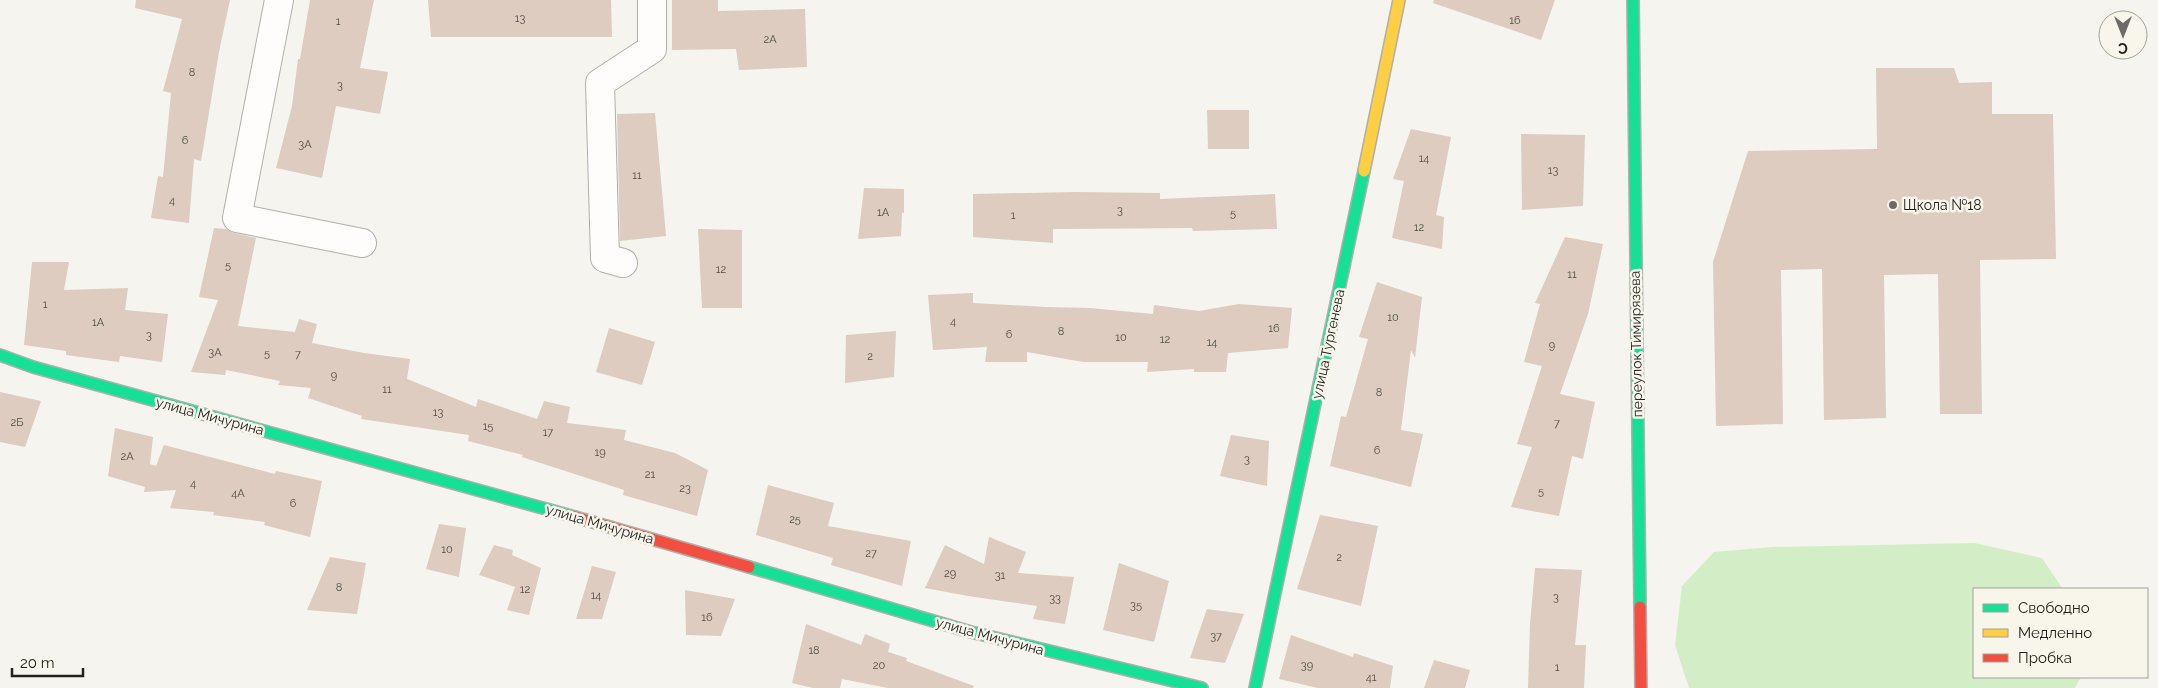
<svg xmlns="http://www.w3.org/2000/svg" width="2158" height="688" font-family="Raleway,sans-serif">
	<style>
		.green { fill: #d3eec7 }
		.building { fill: #ddccbf }
		.lines { fill: none; stroke-linecap: round; stroke-linejoin: round }
		.street-casing { stroke: #b0afaa; stroke-width: 30 }
		.fast-casing { stroke: #b0afaa; stroke-width: 14 }
		.slow-casing { stroke: #b0afaa; stroke-width: 14 }
		.jam-casing { stroke: #b0afaa; stroke-width: 14 }
		.street { stroke: #fefdfc; stroke-width: 28 }
		.fast { stroke: #16e098; stroke-width: 11 }
		.slow { stroke: #ffcf43; stroke-width: 11 }
		.jam { stroke: #f24e42; stroke-width: 11 }
		.poi-dot { fill: #6c6b66; stroke: #f8f6eb; stroke-width: 2 }
		.labels { text-anchor: middle; stroke-width: 5; stroke-linejoin: round; paint-order: stroke }
		.number-label { font-size: 11px; fill: #514c46 }
		.poi-label { font-size: 14px; fill: #22211d; stroke: #f8f6eb; text-anchor: start }
		.street-label { font-size: 14px; fill: #22211d; stroke: #f8f6eb }
	</style>
	<rect width="100%" height="100%" fill="#f5f4ee"/>
	<polygon class="green" points="1974,543 2042,558 2063,589 1974,589 1974,677 2081,677 2075,688 1689,688 1675,645 1682,586 1714,552 1772,547"/>
	<g class="building">
		<polygon points="136,0 230,0 219,52 201,161 194,159 189,223 151,218 158,176 163,177 171,93 163,91 182,19 135,8"/>
		<polygon points="310,0 374,0 360,68 388,72 380,114 336,106 322,178 276,168 292,106 298,59 300,59"/>
		<polygon points="428,0 611,0 612,37 431,37"/>
		<polygon points="672,0 718,0 718,11 805,9 807,67 739,70 736,49 672,50"/>
		<polygon points="1434,0 1555,0 1541,40 1433,3"/>
		<polygon points="1876,68 1954,68 1959,83 1992,82 1992,114 2053,114 2056,259 1980,260 1982,414 1940,414 1938,274 1884,275 1886,418 1824,420 1822,269 1781,270 1783,424 1716,426 1713,262 1748,151 1877,149"/>
		<polygon points="1207,110 1249,110 1249,149 1208,149"/>
		<polygon points="655,113 666,236 620,241 617,114"/>
		<polygon points="1411,129 1451,137 1436,215 1444,217 1442,249 1392,238 1404,181 1393,179"/>
		<polygon points="1521,134 1585,135 1583,206 1522,210"/>
		<polygon points="864,188 904,189 904,213 902,213 901,236 858,239"/>
		<polygon points="1075,192 1160,193 1160,199 1275,194 1277,229 1193,231 1192,228 1053,229 1053,243 973,237 973,194"/>
		<polygon points="214,228 226,229 234,233 256,238 238,326 295,332 299,319 317,324 312,343 364,353 410,359 407,379 476,407 478,399 537,419 544,401 570,407 567,423 626,430 624,440 675,453 708,470 697,516 623,495 624,490 522,457 523,455 468,441 469,435 361,419 362,416 308,398 311,388 278,385 280,381 226,370 225,375 191,372 218,300 199,297"/>
		<polygon points="698,229 742,230 742,308 702,308"/>
		<polygon points="1565,237 1603,244 1588,314 1560,394 1595,402 1583,459 1572,456 1559,516 1511,507 1532,447 1517,444 1542,366 1524,362 1540,304 1535,303"/>
		<polygon points="32,262 69,262 64,290 128,288 125,310 168,314 162,362 120,356 119,362 66,355 66,351 24,345"/>
		<polygon points="1377,282 1422,297 1415,358 1411,350 1401,430 1423,434 1411,487 1330,466 1341,416 1346,417 1368,339 1359,337"/>
		<polygon points="973,293 973,303 1046,307 1090,308 1153,314 1154,305 1199,311 1239,304 1292,308 1288,348 1228,353 1226,372 1194,372 1194,369 1147,372 1148,362 1083,362 1027,352 1027,362 985,362 987,347 933,350 928,295"/>
		<polygon points="609,328 655,342 642,385 596,372"/>
		<polygon points="896,331 894,377 845,383 846,335"/>
		<polygon points="0,392 41,401 25,447 0,442"/>
		<polygon points="115,428 153,437 150,464 156,466 164,445 275,474 276,471 322,481 310,537 264,525 265,522 213,515 214,512 170,508 176,490 144,492 145,487 108,476"/>
		<polygon points="1231,435 1269,441 1267,486 1220,476"/>
		<polygon points="768,485 834,503 828,526 911,541 902,586 831,565 833,558 756,535"/>
		<polygon points="1320,515 1378,526 1361,606 1297,589"/>
		<polygon points="439,524 466,528 459,577 426,569"/>
		<polygon points="989,537 1026,552 1018,573 1074,577 1065,624 1033,619 1037,606 968,596 925,588 945,545 984,564"/>
		<polygon points="494,545 513,550 512,555 541,568 529,615 507,610 515,587 479,575"/>
		<polygon points="330,557 366,563 357,614 307,610"/>
		<polygon points="1119,563 1169,581 1154,642 1103,630"/>
		<polygon points="592,566 616,572 602,619 576,619"/>
		<polygon points="1535,568 1582,570 1575,645 1586,645 1584,688 1528,688 1530,624"/>
		<polygon points="685,590 735,599 721,636 686,635"/>
		<polygon points="1207,609 1244,614 1225,663 1190,658"/>
		<polygon points="806,624 861,645 865,634 890,644 888,652 907,658 906,661 974,686 973,688 888,688 842,679 840,688 813,688 792,683"/>
		<polygon points="1291,635 1353,657 1354,653 1393,666 1390,688 1318,688 1279,679"/>
		<polygon points="1434,660 1470,670 1465,688 1424,688"/>
	</g>
	<g class="lines">
		<defs>
			<g id="street">
				<polyline points="279,0 237,218 362,243"/>
				<polyline points="623,263 605,258 600,83 652,49 652,0"/>
			</g>
			<g id="fast">
				<polyline points="1633,0 1640,607"/>
				<polyline points="0,355 33,367 575,517"/>
				<polyline points="749,567 971,632 1202,688"/>
				<polyline points="1255,688 1364,171"/>
			</g>
			<polyline id="slow" points="1364,171 1399,0"/>
			<g id="jam">
				<polyline points="575,517 749,567"/>
				<polyline points="1640,607 1641,688"/>
			</g>
		</defs>
		<use href="#street" class="street-casing"/>
		<use href="#fast" class="fast-casing"/>
		<use href="#slow" class="slow-casing"/>
		<use href="#jam" class="jam-casing"/>
		<use href="#street" class="street"/>
		<use href="#fast" class="fast"/>
		<use href="#slow" class="slow"/>
		<use href="#jam" class="jam"/>
	</g>
	<circle class="poi-dot" cx="1893" cy="205" r="5"/>
	<g class="labels">
		<g class="number-label">
			<text x="520" y="22">13</text>
			<text x="1515" y="24">16</text>
			<text x="338" y="25">1</text>
			<text x="770" y="43">2А</text>
			<text x="192" y="76">8</text>
			<text x="340" y="89">3</text>
			<text x="185" y="144">6</text>
			<text x="305" y="148">3А</text>
			<text x="1424" y="162">14</text>
			<text x="1553" y="174">13</text>
			<text x="637" y="179">11</text>
			<text x="172" y="204">4</text>
			<text x="1120" y="214">3</text>
			<text x="883" y="216">1А</text>
			<text x="1233" y="217">5</text>
			<text x="1013" y="219">1</text>
			<text x="1419" y="231">12</text>
			<text x="228" y="269">5</text>
			<text x="721" y="273">12</text>
			<text x="1572" y="278">11</text>
			<text x="45" y="308">1</text>
			<text x="1393" y="321">10</text>
			<text x="953" y="325">4</text>
			<text x="98" y="326">1А</text>
			<text x="1274" y="332">16</text>
			<text x="1061" y="335">8</text>
			<text x="1009" y="338">6</text>
			<text x="149" y="339">3</text>
			<text x="1121" y="341">10</text>
			<text x="1165" y="343">12</text>
			<text x="1212" y="346">14</text>
			<text x="1552" y="349">9</text>
			<text x="215" y="356">3А</text>
			<text x="267" y="357">5</text>
			<text x="298" y="358">7</text>
			<text x="870" y="360">2</text>
			<text x="334" y="379">9</text>
			<text x="387" y="393">11</text>
			<text x="1379" y="396">8</text>
			<text x="438" y="416">13</text>
			<text x="17" y="426">2Б</text>
			<text x="1557" y="427">7</text>
			<text x="488" y="430">15</text>
			<text x="548" y="436">17</text>
			<text x="1377" y="454">6</text>
			<text x="600" y="456">19</text>
			<text x="127" y="460">2А</text>
			<text x="1247" y="463">3</text>
			<text x="650" y="478">21</text>
			<text x="193" y="487">4</text>
			<text x="685" y="492">23</text>
			<text x="1541" y="495">5</text>
			<text x="238" y="497">4А</text>
			<text x="293" y="507">6</text>
			<text x="795" y="523">25</text>
			<text x="447" y="553">10</text>
			<text x="871" y="557">27</text>
			<text x="1339" y="561">2</text>
			<text x="950" y="577">29</text>
			<text x="1000" y="579">31</text>
			<text x="339" y="591">8</text>
			<text x="525" y="593">12</text>
			<text x="596" y="599">14</text>
			<text x="1556" y="601">3</text>
			<text x="1055" y="602">33</text>
			<text x="1136" y="609">35</text>
			<text x="707" y="621">16</text>
			<text x="1216" y="640">37</text>
			<text x="814" y="654">18</text>
			<text x="879" y="669">20</text>
			<text x="1307" y="669">39</text>
			<text x="1557" y="671">1</text>
			<text x="1371" y="681">41</text>
		</g>
		<g class="poi-label">
			<text x="1903" y="210">Щкола №18</text>
		</g>
		<g class="street-label">
			<text transform="translate(1328 344) rotate(-78)" y="5">улица Тургенева</text>
			<text transform="translate(1636 344) rotate(-91)" y="5">переулок Тимирязева</text>
			<text transform="translate(210 416) rotate(15)" y="5">улица Мичурина</text>
			<text transform="translate(600 524) rotate(16)" y="5">улица Мичурина</text>
			<text transform="translate(990 636) rotate(15)" y="5">улица Мичурина</text>
		</g>
	</g>
	<rect x="1973" y="588" width="175" height="90" fill="#f8f6eb" stroke="#a2a199"/>
	<rect x="1983" y="604" width="25" height="8" fill="#16e098" stroke="#a2a199"/>
	<text x="2018" y="613" font-size="15" fill="#22211d">Свободно</text>
	<rect x="1983" y="629" width="25" height="8" fill="#ffcf43" stroke="#a2a199"/>
	<text x="2018" y="638" font-size="15" fill="#22211d">Медленно</text>
	<rect x="1983" y="654" width="25" height="8" fill="#f24e42" stroke="#a2a199"/>
	<text x="2018" y="663" font-size="15" fill="#22211d">Пробка</text>
	<g transform="translate(2123 35) rotate(180)"><circle r="24" fill="#f8f6eb" stroke="#a2a199"/>
	<path d="M0-4L9 19L0 12L-9 19Z" fill="#6c6b66"/>
	<text y="-8" font-size="14" font-weight="bold" text-anchor="middle" fill="#22211d">С</text>
	</g>
	<path d="M12 668v8h71v-8" fill="none" stroke="#22211d" stroke-width="2.5"/>
	<text x="20" y="668" font-size="15" fill="#22211d" stroke="#f8f6eb" stroke-width="4" paint-order="stroke">20 m</text>
</svg>
